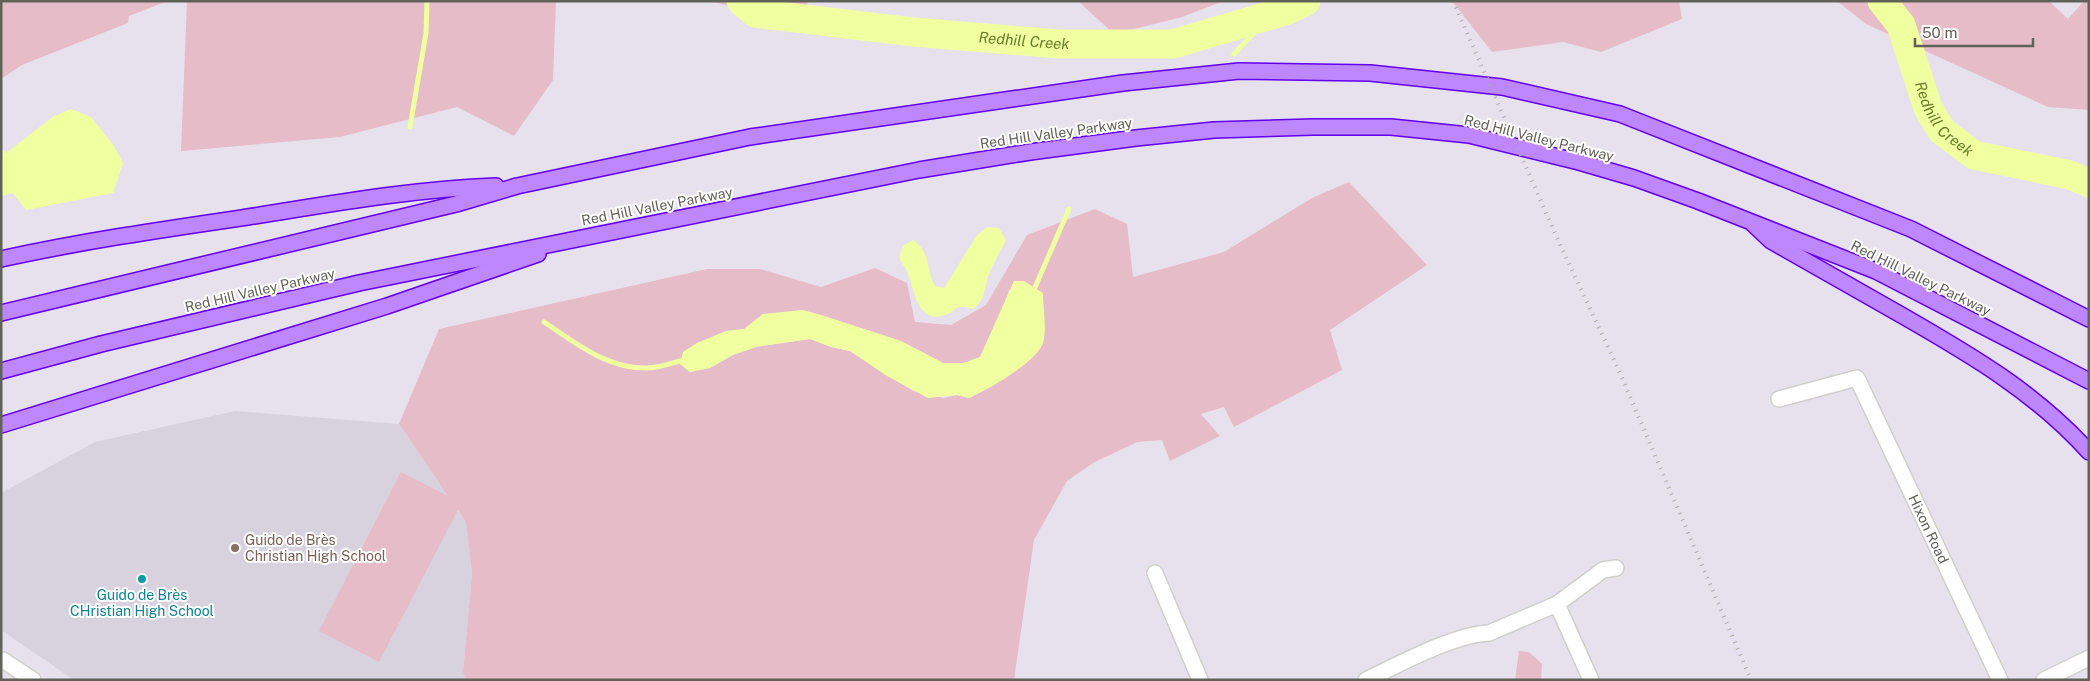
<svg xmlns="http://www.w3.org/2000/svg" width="2090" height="681" font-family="'Public Sans',sans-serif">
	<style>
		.education { fill: #d8d2df }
		.green { fill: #e6bcc8; fill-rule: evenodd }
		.water { fill: #f0ff9f }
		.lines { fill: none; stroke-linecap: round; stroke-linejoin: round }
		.stream { stroke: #f0ff9f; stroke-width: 5 }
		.river { stroke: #f0ff9f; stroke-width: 29 }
		.street-casing { stroke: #ced1ca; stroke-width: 18 }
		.secondary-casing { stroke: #d2d5cc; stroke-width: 18 }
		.highway-casing { stroke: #6000ee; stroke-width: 18 }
		.street { stroke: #fff; stroke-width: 15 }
		.secondary { stroke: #fff; stroke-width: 15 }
		.highway { stroke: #be86ff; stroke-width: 15 }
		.rail { stroke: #abacaa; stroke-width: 4; stroke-dasharray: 1 6; stroke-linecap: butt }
		.education-dot { fill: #8d6e63; stroke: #fff; stroke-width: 2 }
		.culture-dot { fill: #0f9aa8; stroke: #fff; stroke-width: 2 }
		.labels { text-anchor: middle; stroke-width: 4; stroke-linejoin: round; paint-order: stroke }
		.street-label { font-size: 14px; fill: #606259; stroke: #fff }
		.education-label { font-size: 14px; fill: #785e54; stroke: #fff; text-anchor: start }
		.culture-label { font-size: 14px; fill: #0d838f; stroke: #fff }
		.water-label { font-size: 15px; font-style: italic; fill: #6a7d2d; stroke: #fff }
	</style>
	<rect width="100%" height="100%" fill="#e7e1ed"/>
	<polygon class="education" points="235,411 399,424 466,522 472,574 463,671 466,680 74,680 1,630 1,493 95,442"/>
	<g class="green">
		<polygon points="1,1 168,1 129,16 128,23 22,65 1,79"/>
		<polygon points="187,1 556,1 553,80 514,136 457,107 340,137 181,151"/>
		<polygon points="710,1 809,1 796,23"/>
		<polygon points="1078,1 1224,1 1182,17 1114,34"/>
		<polygon points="1452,1 1679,1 1682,19 1601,52 1563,42 1492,52"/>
		<polygon points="1837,1 2049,1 2068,19 2084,1 2089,1 2089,110 2048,107 1866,24"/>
		<path d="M1349,182L1427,265L1330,330L1342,370L1234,427L1224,407L1201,414L1220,436L1170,461L1162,440L1137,442L1093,463L1067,481L1034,540L1014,680H466L463,672L472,574L466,522L458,510L379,662L319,631L401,472L448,496L399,424L439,329L707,269H760L821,287L875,268L907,283L915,322L951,325L986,305L1027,235L1095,209L1127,224L1133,277L1224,252L1312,198ZM1009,290L1043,293V344C1022,368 997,385 969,398L957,395L944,398L913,391L850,351L831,347L810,339L756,347L733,355L710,368L690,372L680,364L726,331L744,329L802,310L821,315L901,341L943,363H964L980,357L1001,313Z"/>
		<polygon points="1519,651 1529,652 1542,664 1541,680 1515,680"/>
	</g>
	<g class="water">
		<polygon points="71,109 91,117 114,146 123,163 113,193 26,210 13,193 1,196 1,152 3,150 6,153 54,116"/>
		<path d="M988,227L999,228L1006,240C1000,252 993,264 988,277C984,289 985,301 973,309C952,303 959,311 945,315C917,325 914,288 907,271C904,266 901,262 899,257L903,246L913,240C932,253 925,269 935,286L944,288L977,235Z"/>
		<path d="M1014,281H1024L1043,293C1043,307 1047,331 1043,343C1036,363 988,389 969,398L957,395L928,398L887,376L850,351L831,347L810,339L756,347L733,355L710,368L690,372L680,364L683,352L697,343L726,331L744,329L763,314L802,310L821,315L901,341L943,363H964L980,357Z"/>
	</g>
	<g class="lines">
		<g class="stream">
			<polyline points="1234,54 1271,15"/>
			<polyline points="410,127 426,33 427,1"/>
			<polyline points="1033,292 1069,209"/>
			<path d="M544,322C576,343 607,369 647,368C659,368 673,362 685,360"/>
		</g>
		<g class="river">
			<path id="s1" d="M741,1L755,13L913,32L1059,44H1173L1288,10L1306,1"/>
			<path id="s2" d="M1882,1L1901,25L1928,108L1942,131L1974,155L2070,175L2089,183"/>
		</g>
		<defs>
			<g id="street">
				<path id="s3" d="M1779,399L1857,378L2000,680"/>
				<polyline points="1155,573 1200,680"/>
				<polyline points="1557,604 1591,680"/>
				<polyline points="3,660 33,680"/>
				<path d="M1366,680C1400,664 1452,635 1489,633L1557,604L1603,570L1616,568"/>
			</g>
			<polyline id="secondary" points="2044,680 2089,658"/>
			<g id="highway">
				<path d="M1753,224L1771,241C1815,266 1859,291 1903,316C1971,355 2036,393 2089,452"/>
				<path d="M1,259C83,241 166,229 248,217C330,204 413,189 496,186"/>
				<polyline points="1,313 456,204 517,186 750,137 1123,83 1239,71 1370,73 1502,87 1620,114 1911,229 2089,319"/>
				<polyline points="1,371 101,344 359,283 919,170 1030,152 1136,138 1214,130 1313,127 1391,127 1469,135 1579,162 1634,178 1698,201 1876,271 2089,381"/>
				<polyline points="1,425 387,306 538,254"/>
			</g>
		</defs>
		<use href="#street" class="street-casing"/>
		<use href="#secondary" class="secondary-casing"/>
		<use href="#highway" class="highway-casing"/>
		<use href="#street" class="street"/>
		<use href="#secondary" class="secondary"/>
		<use href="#highway" class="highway"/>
		<polyline class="rail" points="1453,1 1562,249 1616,364 1751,680"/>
	</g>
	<circle class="education-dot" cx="235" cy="548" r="5"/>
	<circle class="culture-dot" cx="142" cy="579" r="5"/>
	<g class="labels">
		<g class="street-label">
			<text transform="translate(1056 133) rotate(-8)" y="5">Red Hill Valley Parkway</text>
			<text transform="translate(1539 138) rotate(14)" y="5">Red Hill Valley Parkway</text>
			<text transform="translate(657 206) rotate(-11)" y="5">Red Hill Valley Parkway</text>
			<text transform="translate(1921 278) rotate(26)" y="5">Red Hill Valley Parkway</text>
			<text transform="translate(260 290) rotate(-13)" y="5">Red Hill Valley Parkway</text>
			<text dy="5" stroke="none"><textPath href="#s3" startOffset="248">Hixon Road</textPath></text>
		</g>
		<g class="education-label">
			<text x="245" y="545">Guido de Brès<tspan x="245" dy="16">Christian High School</tspan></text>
		</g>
		<g class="culture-label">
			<text x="142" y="600">Guido de Brès<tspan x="142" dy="16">CHristian High School</tspan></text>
		</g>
		<g class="water-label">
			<text dy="5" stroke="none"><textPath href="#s1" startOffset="289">Redhill Creek</textPath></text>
			<text dy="5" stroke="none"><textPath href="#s2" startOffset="136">Redhill Creek</textPath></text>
		</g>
	</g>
	<rect width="2090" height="681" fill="none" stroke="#606259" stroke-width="5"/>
	<path d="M1915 38v8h118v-8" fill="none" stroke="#606259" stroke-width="2.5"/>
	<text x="1922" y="38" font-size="15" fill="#606259" stroke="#ffffff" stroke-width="4" paint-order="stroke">50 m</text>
</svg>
